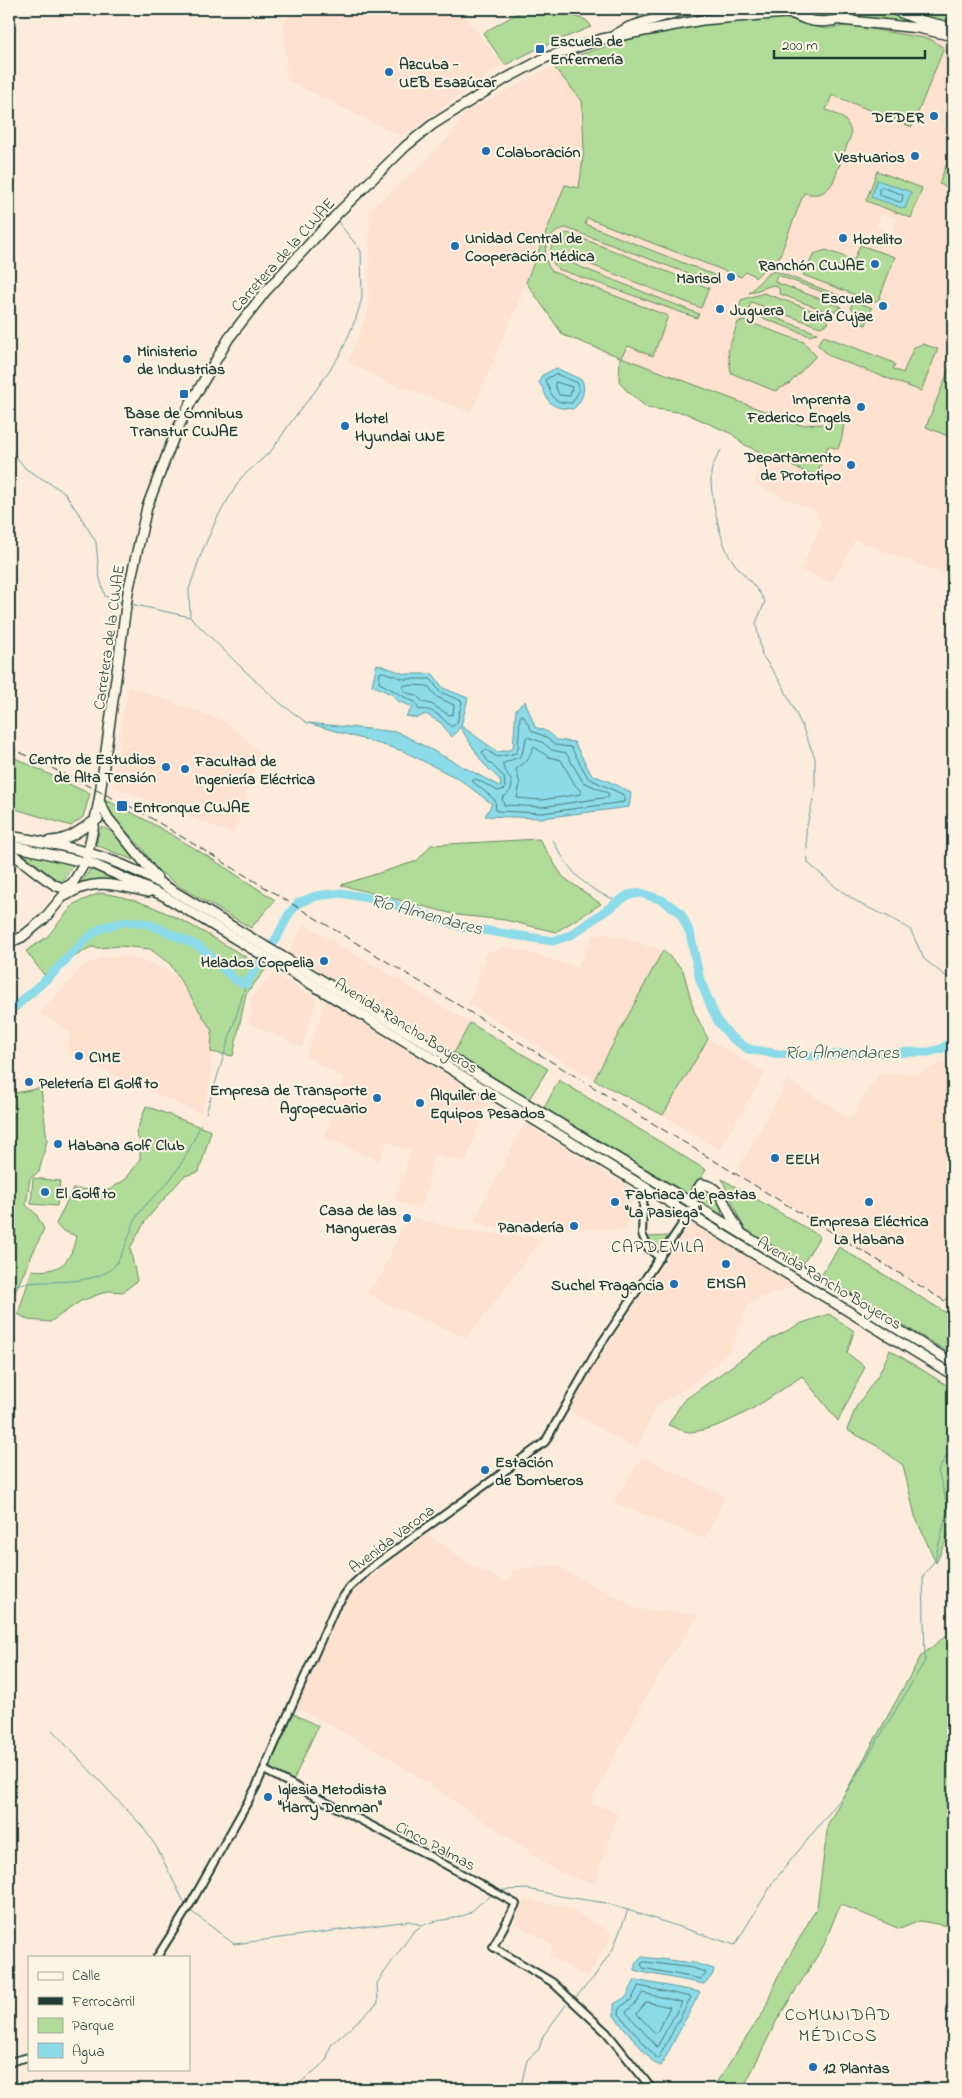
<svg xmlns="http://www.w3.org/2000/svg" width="962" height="2098" font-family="'Indie Flower',sans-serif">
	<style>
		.built { fill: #fee1cf; fill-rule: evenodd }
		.green { fill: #b1db98; stroke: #688c66 }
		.water { fill: #8cdbe8; stroke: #609ca0 }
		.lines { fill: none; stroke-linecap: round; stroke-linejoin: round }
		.shore { stroke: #4b7c7c; stroke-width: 1 }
		.stream { stroke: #609ca0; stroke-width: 1 }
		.river { stroke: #8cdbe8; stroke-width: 9 }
		.secondary-casing { stroke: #1f3d34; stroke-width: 10 }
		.highway-casing { stroke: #1f3d34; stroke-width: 12 }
		.secondary { stroke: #fcf5e5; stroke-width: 6 }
		.highway { stroke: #fcf5e5; stroke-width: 9 }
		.rail { stroke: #1f3d34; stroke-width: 1; stroke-dasharray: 8 4; stroke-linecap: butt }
		.poi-dot { fill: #1f6fb2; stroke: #fcf5e5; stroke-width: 2 }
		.labels { text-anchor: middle; stroke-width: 4; stroke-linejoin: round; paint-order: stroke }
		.poi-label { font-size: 16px; font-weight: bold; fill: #1f3d34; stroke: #fcf5e5; text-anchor: start }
		.street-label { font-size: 16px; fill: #1f3d34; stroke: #fcf5e5 }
		.water-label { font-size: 18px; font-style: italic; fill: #355d58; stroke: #fcf5e5 }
		.neighbourhood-label { font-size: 18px; letter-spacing: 1px; fill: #1f3d34; stroke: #fcf5e5 }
	</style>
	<rect width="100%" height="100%" fill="#fdecdb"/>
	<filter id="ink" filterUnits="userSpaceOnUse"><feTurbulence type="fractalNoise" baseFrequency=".02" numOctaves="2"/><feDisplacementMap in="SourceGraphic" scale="10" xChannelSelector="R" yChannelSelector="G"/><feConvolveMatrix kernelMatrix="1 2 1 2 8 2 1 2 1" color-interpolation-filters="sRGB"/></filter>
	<g filter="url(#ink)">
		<g class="built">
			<polygon points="293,9 459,9 503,64 402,137 287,80 284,23"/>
			<path d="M793,20L811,26L827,29L856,24L953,40V575H946L855,540L832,583L801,570L821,525L816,511L755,485L764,454L743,444L732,434L685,413L647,408L625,389L619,381L620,357L563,335L527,282L471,412L388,382L348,362L368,312L370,210L419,167L453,133L464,113L567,59L622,41L661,31ZM882,213L897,219L891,233L876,227Z"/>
			<polygon points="128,686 226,722 260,752 233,834 112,786"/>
			<polygon points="304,924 470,1023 454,1053 288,953"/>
			<polygon points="607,934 663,950 594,1080 469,1004 487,953 506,946 577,967 594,935"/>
			<polygon points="128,956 165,969 179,977 186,992 212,1031 211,1078 201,1114 67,1053 71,1032 40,1014 83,966 102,958"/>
			<polygon points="273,973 317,999 302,1047 248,1023 253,996"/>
			<polygon points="326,1001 488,1101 465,1162 434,1156 421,1210 395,1200 411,1151 386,1141 379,1161 325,1137 344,1078 306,1057"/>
			<polygon points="708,1039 765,1072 719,1150 663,1115"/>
			<polygon points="953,1057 953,1306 740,1175 739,1167 788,1080 850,1119 879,1073 917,1075"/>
			<polygon points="525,1123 633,1190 626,1230 495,1227 473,1222"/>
			<polygon points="407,1216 467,1232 543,1238 467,1338 381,1301 366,1292 379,1280"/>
			<polygon points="690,1223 797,1285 749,1302 731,1349 691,1385 656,1406 636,1449 566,1409"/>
			<polygon points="642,1457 725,1496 705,1539 613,1502"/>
			<polygon points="427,1535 475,1567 507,1582 514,1569 558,1566 637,1609 698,1615 650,1689 590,1803 617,1813 595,1884 554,1870 526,1849 379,1751 297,1708 308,1679 350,1593"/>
			<polygon points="524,1900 566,1907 612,1933 588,1978 549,1956 553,1945 515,1923"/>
		</g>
		<g class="green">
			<polygon points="525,9 552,9 586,20 590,24 591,27 539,48 505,65 483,33"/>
			<path d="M640,9H665C660,15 645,20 637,18Z"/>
			<path d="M699,9H777L779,10C757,12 695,22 678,14Z"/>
			<polygon points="792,9 851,9 831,19 805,16"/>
			<polygon points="861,9 886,9 900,16 953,30 855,17"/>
			<polygon points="903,9 953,9 953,24 920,16"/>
			<path d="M783,17L811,26L827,29L856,24L858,27L930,39L944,48L912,127L832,95L826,110C839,115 850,119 851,135L833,182C826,194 817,196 804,193L777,263L764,269L755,278L752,274L746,272L741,277L587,218L585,224L714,275L711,282L566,228C546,231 538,258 553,272L668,316L653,356L628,346L621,357L801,425L844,423L842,437L838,449L828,446L817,474H810L764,454L743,444L732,434L685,413L647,408L625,389L619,381L620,357L563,335L526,282L565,185L579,188L584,150L582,101L554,67L567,59L622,41L661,31L695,24Z"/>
			<polygon points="953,146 953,189 939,184"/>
			<polygon points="877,171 922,188 911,218 866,201"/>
			<path d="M568,233L709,288L701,308L566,255L563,260L699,314L697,318L558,269C544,256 550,237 568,233Z"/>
			<polygon points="860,245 895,257 879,299 874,302 803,275 814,254 826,250 854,260"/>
			<path d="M775,271L872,308L866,325L859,323L857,315L851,308L852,303L777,275L775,282L842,307L831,313L780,294L779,288L773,285L749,293C758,285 764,274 775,271Z"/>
			<polygon points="764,293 825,315 829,323 820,327 751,302 749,308 817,333 810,336 739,309 741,300"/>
			<polygon points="745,321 804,342 816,356 789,384 775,391 731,373 728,351 738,322"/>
			<polygon points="824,336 892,362 895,364 893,369 903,373 914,347 923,344 938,349 921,391 829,356 817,344"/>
			<polygon points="953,359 953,438 926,427"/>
			<polygon points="9,755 90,794 83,817 71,826 9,807"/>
			<path d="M106,800C166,828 220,864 275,900L251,928L182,888L156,869L142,848L108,812Z"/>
			<polygon points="102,827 112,832 135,858 133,860 96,845 99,831"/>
			<polygon points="539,839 563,877 601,904 556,932 505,920 457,915 341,885 417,861 431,845"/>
			<polygon points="20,851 74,863 61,884"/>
			<polygon points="92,867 141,888 79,886"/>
			<path d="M100,893C158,899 215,940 266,969L246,994L233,1056L211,1052L212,1031L170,964L150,949L119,946L99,948L91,947L44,975L26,951L47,937L74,904Z"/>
			<polygon points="663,950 683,970 694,1011 708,1039 663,1115 594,1080"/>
			<polygon points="470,1023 548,1069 529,1099 454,1053"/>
			<polygon points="559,1080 706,1170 689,1195 544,1108"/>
			<polygon points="41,1088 47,1140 39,1172 30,1178 26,1205 36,1214 44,1229 9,1305 9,1094"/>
			<path d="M146,1106L211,1131L199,1172L184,1176L146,1220L130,1248L137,1281L123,1292L108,1291L81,1301L50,1322L28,1320L18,1314L32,1270C59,1273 71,1263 76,1236L61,1230L56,1224L73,1189L109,1190L126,1179L140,1159V1142L136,1133Z"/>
			<polygon points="33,1178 60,1181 57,1206 31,1204"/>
			<polygon points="722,1179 820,1236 803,1264 745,1231"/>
			<path d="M710,1192C718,1195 724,1206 721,1215L702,1205L703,1197Z"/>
			<polygon points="670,1236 660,1252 648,1237"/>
			<polygon points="839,1247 953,1317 953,1355 821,1276"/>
			<path d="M829,1314L854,1331L847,1353L865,1367L838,1421L802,1376C771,1397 728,1429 690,1432C683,1432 674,1427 668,1425L683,1401L743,1358L771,1339L802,1323Z"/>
			<polygon points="890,1350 953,1389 953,1526 936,1563 915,1516 903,1465 877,1446 847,1430 856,1407 879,1374"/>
			<polygon points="953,1630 953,1739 952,1747 953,1748 953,1927 920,1921 900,1929 840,1904 824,1945 777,2020 743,2089 712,2089 764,2011 777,1978 817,1907 828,1824 921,1656"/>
			<polygon points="292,1713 318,1726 292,1783 271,1771 269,1766"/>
		</g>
		<g class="water">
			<polygon points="877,180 911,192 905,209 871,197"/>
			<path d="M556,368L582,380C586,390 582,402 573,409C563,408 552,409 547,398C544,392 544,389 539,383L541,376Z"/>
			<polygon points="377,664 405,674 433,674 443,688 468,698 461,726 498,752 513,749 516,709 525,701 535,727 548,732 557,740 574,742 591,774 617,785 631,793 629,807 542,818 485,816 492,804 459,779 403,751 308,723 398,732 501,787 500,780 483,763 460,727 452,737 441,723 426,714 417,718 406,716 413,707 397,701 393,695 372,685"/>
			<polygon points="642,1957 694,1963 714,1969 712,1976 704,1984 641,1972 635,1970 635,1964"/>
			<polygon points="635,1980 700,1992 661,2066 654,2063 614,2016 614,2004 627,1996"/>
		</g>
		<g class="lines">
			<g class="shore">
				<polygon points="882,187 903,195 902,201 900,202 879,195 879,189"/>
				<path d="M556,374L578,383L579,391L572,403C550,403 554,396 545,380Z"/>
				<polygon points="556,382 572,387 570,396 559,395 555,385"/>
				<path d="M383,672L404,679H431L440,692L462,701L457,723L451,727C443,718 432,707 419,710L415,702C402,697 393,689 379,683L380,673Z"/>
				<polygon points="405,685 428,686 437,697 454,705 453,714 449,715 431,704 423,702 417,696 405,692 403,688"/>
				<polygon points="523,715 532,731 546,737 555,745 571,747 588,778 624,795 624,802 542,813 496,811 495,800 472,781 476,779 498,791 505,789 504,777 487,760 482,752 486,750 498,757 516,753 518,749 520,717"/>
				<path d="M527,737L542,742L552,750L566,753L583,782L608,793L609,797L542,807L504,805L502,798C521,786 508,778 502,764L521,756Z"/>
				<polygon points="534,747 549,757 561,760 575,785 581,791 581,794 542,800 517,798 520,784 516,769 527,761"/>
				<polygon points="645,1962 693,1968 705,1972 706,1974 701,1979 643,1968 641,1964"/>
				<polygon points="639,1986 691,1997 658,2059 656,2058 619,2014 620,2007 631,2000"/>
				<polygon points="643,1993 682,2002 657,2047 626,2012 636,2003"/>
				<polygon points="647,2002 670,2007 656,2034 637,2014"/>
			</g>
			<g class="stream">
				<polyline points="9,448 26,469 64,492 79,514 96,542 99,575 105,596 122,603"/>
				<path d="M721,450C717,457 711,467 711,475C710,493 720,541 730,557C740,573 755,583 765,602L756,623L762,655L782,684L802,726L815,758V791L806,830L808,863L837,888L862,905L889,917L910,929L924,959L953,982"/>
				<polyline points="131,604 190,617 245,671 280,703 307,723"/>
				<polyline points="190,616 189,589 201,554 217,518 241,478 272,450 293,419 316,390 341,353 356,318 362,298 361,251 338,222"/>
				<path d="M553,840C569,871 585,890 619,901"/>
				<polyline points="206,1113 246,984"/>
				<path d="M9,1286C40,1278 78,1287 107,1272C123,1263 128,1234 136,1218C144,1204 159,1193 169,1181C183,1164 192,1144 201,1124"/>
				<polyline points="52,1730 142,1826 157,1848 185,1904"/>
				<polyline points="499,1892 505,1890 528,1889 560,1896 606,1903 735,1945 774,1881 847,1791 925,1661 923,1577 935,1560 948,1507 938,1471 953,1444"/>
				<polyline points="192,1912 234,1944 409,1921 421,1925"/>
				<polyline points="575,1998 594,1977 613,1949 628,1910"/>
				<path d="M293,2089L326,2061L331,2045L378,2003L377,1983L413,1932C429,1918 447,1922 465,1915C475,1911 482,1899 493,1895"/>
				<polyline points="518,2089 522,2081 527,2060 539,2049 543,2036 566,2005"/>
			</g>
			<polyline class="river" points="9,1012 51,975 86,939 101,928 128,921 149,924 200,947 235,980 246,984 276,939 289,914 298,903 316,896 341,893 384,901 462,927 553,941 571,935 628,895 641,893 662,900 680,912 690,933 700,980 712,1009 719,1023 731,1037 748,1049 778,1054 817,1056 860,1053 929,1052 941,1049 953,1041"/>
			<defs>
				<g id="secondary">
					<polyline points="644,1186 642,1234 648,1248 660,1258"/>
					<polyline points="264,1770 426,1854 516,1904 493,1947 552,1982 607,2033 652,2089"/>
					<polyline points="157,1957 191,1903 256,1787 335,1608 350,1587 373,1566 545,1442 599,1347 695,1205"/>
					<polyline points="9,2062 29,2057"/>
				</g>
				<g id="highway">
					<polyline points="892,9 919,20 953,28"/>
					<path d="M791,12C810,25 839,26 855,9"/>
					<polyline points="841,20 918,28 953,36"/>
					<polyline points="615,35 629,27 687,9"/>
					<polyline points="99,801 108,818 157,878"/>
					<path d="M9,836C65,845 110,855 160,883L690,1202L953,1363"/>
					<path d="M50,841C70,841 81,828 98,819"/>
					<polyline points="9,845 93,864 164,896 341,1002 953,1375"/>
					<path d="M9,852C24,860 48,884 60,887C65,888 68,887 71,884"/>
					<path d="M65,896C94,877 116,885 148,892"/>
					<polyline points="9,943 22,937 44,919 69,889 86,861 99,801 128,592 147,507 175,434 190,404 229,338 265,292 339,212 406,146 432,125 507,78 545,58 602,39 702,20 786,13 794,14"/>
					<path d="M690,1202L701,1184C726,1187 725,1214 740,1231"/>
				</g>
			</defs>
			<use href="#secondary" class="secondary-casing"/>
			<use href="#highway" class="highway-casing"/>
			<use href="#secondary" class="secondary"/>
			<use href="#highway" class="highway"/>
			<polyline class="rail" points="9,747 141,812 953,1306"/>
		</g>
	</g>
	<g class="poi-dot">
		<rect x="535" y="44" width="10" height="10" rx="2.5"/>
		<circle cx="389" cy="72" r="5"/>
		<circle cx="934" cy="116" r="5"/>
		<circle cx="486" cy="151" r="5"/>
		<circle cx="915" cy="156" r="5"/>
		<circle cx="843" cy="238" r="5"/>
		<circle cx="455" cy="246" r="5"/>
		<circle cx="875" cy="264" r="5"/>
		<circle cx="731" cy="277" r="5"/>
		<circle cx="883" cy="306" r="5"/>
		<circle cx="720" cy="309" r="5"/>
		<circle cx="127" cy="359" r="5"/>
		<rect x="179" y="389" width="10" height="10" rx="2.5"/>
		<circle cx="861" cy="407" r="5"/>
		<circle cx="345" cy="426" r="5"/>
		<circle cx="851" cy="465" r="5"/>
		<circle cx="166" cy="767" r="5"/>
		<circle cx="185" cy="769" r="5"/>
		<rect x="116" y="800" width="12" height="12" rx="2.5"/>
		<circle cx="324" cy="961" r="5"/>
		<circle cx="79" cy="1056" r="5"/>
		<circle cx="29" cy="1082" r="5"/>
		<circle cx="377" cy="1098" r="5"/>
		<circle cx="420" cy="1103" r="5"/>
		<circle cx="58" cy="1144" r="5"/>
		<circle cx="775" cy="1158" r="5"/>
		<circle cx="45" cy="1192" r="5"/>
		<circle cx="615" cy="1202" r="5"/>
		<circle cx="869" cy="1202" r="5"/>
		<circle cx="407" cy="1218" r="5"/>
		<circle cx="574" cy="1226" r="5"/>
		<circle cx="726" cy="1264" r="5"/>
		<circle cx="674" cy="1284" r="5"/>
		<circle cx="485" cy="1470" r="5"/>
		<circle cx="268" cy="1797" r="5"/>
		<circle cx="813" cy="2067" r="5"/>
	</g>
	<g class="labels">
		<g class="poi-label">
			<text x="550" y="46">Escuela de<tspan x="550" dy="18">Enfermería</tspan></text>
			<text x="399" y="69">Azcuba -<tspan x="399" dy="18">UEB Esazúcar</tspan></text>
			<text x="924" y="122" text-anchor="end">DEDER</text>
			<text x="496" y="157">Colaboración</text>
			<text x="905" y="162" text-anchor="end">Vestuarios</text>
			<text x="465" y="243">Unidad Central de<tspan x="465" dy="18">Cooperación Médica</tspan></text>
			<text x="853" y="244">Hotelito</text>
			<text x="865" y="270" text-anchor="end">Ranchón CUJAE</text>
			<text x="721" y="283" text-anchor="end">Marisol</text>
			<text x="873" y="303" text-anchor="end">Escuela<tspan x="873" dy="18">Leirá Cujae</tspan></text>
			<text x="730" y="315">Juguera</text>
			<text x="137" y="356">Ministerio<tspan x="137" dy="18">de Industrias</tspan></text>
			<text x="851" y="404" text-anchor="end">Imprenta<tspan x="851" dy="18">Federico Engels</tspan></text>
			<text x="184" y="418" text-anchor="middle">Base de Ómnibus<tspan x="184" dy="18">Transtur CUJAE</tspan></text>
			<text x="355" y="423">Hotel<tspan x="355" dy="18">Hyundai UNE</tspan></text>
			<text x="841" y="462" text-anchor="end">Departamento<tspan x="841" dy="18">de Prototipo</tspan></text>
			<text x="156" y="764" text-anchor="end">Centro de Estudios<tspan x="156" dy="18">de Alta Tensión</tspan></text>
			<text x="195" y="766">Facultad de<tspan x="195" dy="18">Ingeniería Eléctrica</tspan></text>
			<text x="133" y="812">Entronque CUJAE</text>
			<text x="314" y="967" text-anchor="end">Helados Coppelia</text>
			<text x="89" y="1062">CIME</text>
			<text x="39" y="1088">Peletería El Golfito</text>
			<text x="367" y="1095" text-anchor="end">Empresa de Transporte<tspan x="367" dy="18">Agropecuario</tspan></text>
			<text x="430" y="1100">Alquiler de<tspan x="430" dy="18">Equipos Pesados</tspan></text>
			<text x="68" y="1150">Habana Golf Club</text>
			<text x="785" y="1164">EELH</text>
			<text x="55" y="1198">El Golfito</text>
			<text x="625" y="1199">Fabriaca de pastas<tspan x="625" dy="18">"La Pasiega"</tspan></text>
			<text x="397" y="1215" text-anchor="end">Casa de las<tspan x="397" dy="18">Mangueras</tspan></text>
			<text x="869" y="1226" text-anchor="middle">Empresa Eléctrica<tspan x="869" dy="18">La Habana</tspan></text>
			<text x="564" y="1232" text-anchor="end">Panadería</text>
			<text x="726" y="1288" text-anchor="middle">EMSA</text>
			<text x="664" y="1290" text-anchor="end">Suchel Fragancia</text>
			<text x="495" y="1467">Estación<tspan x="495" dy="18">de Bomberos</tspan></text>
			<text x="278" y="1794">Iglesia Metodista<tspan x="278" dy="18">"Harry Denman"</tspan></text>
			<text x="823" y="2073">12 Plantas</text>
		</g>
		<g class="street-label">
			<text transform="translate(282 254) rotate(-48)" y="6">Carretera de la CUJAE</text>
			<text transform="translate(108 637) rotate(-82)" y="6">Carretera de la CUJAE</text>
			<text transform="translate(407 1025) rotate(32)" y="6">Avenida Rancho Boyeros</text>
			<text transform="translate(830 1282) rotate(31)" y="6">Avenida Rancho Boyeros</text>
			<text transform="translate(391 1538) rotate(-37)" y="6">Avenida Varona</text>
			<text transform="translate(436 1845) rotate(28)" y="6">Cinco Palmas</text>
		</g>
		<g class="water-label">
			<text transform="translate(427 914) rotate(15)" y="6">Río Almendares</text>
			<text x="842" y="1058">Río Almendares</text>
		</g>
		<g class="neighbourhood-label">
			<text x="658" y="1252">CAPDEVILA</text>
			<text x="838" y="2020">COMUNIDAD<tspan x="838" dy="21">MÉDICOS</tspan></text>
		</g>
	</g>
	<rect width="962" height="2098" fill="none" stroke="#fcf5e5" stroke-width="30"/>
	<rect x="15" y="15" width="932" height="2068" fill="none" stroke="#1f3d34" stroke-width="2" filter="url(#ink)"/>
	<rect x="28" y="1956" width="162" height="115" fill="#fcf5e5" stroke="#a4ab9e"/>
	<rect x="38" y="1972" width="25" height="8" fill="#fcf5e5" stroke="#a4ab9e"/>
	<text x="72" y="1980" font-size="15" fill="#1f3d34">Calle</text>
	<rect x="38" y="1997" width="25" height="8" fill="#1f3d34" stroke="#a4ab9e"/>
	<text x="72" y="2006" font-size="15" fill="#1f3d34">Ferrocarril</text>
	<rect x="38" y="2018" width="25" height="15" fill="#b1db98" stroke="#a4ab9e"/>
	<text x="72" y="2030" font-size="15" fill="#1f3d34">Parque</text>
	<rect x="38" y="2043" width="25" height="15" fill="#8cdbe8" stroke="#a4ab9e"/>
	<text x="72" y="2056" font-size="15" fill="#1f3d34">Agua</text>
	<path d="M774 50v8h151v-8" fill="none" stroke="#1f3d34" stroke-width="2.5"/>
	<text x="782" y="50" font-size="15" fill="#1f3d34" stroke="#fcf5e5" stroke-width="4" paint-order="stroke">200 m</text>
</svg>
